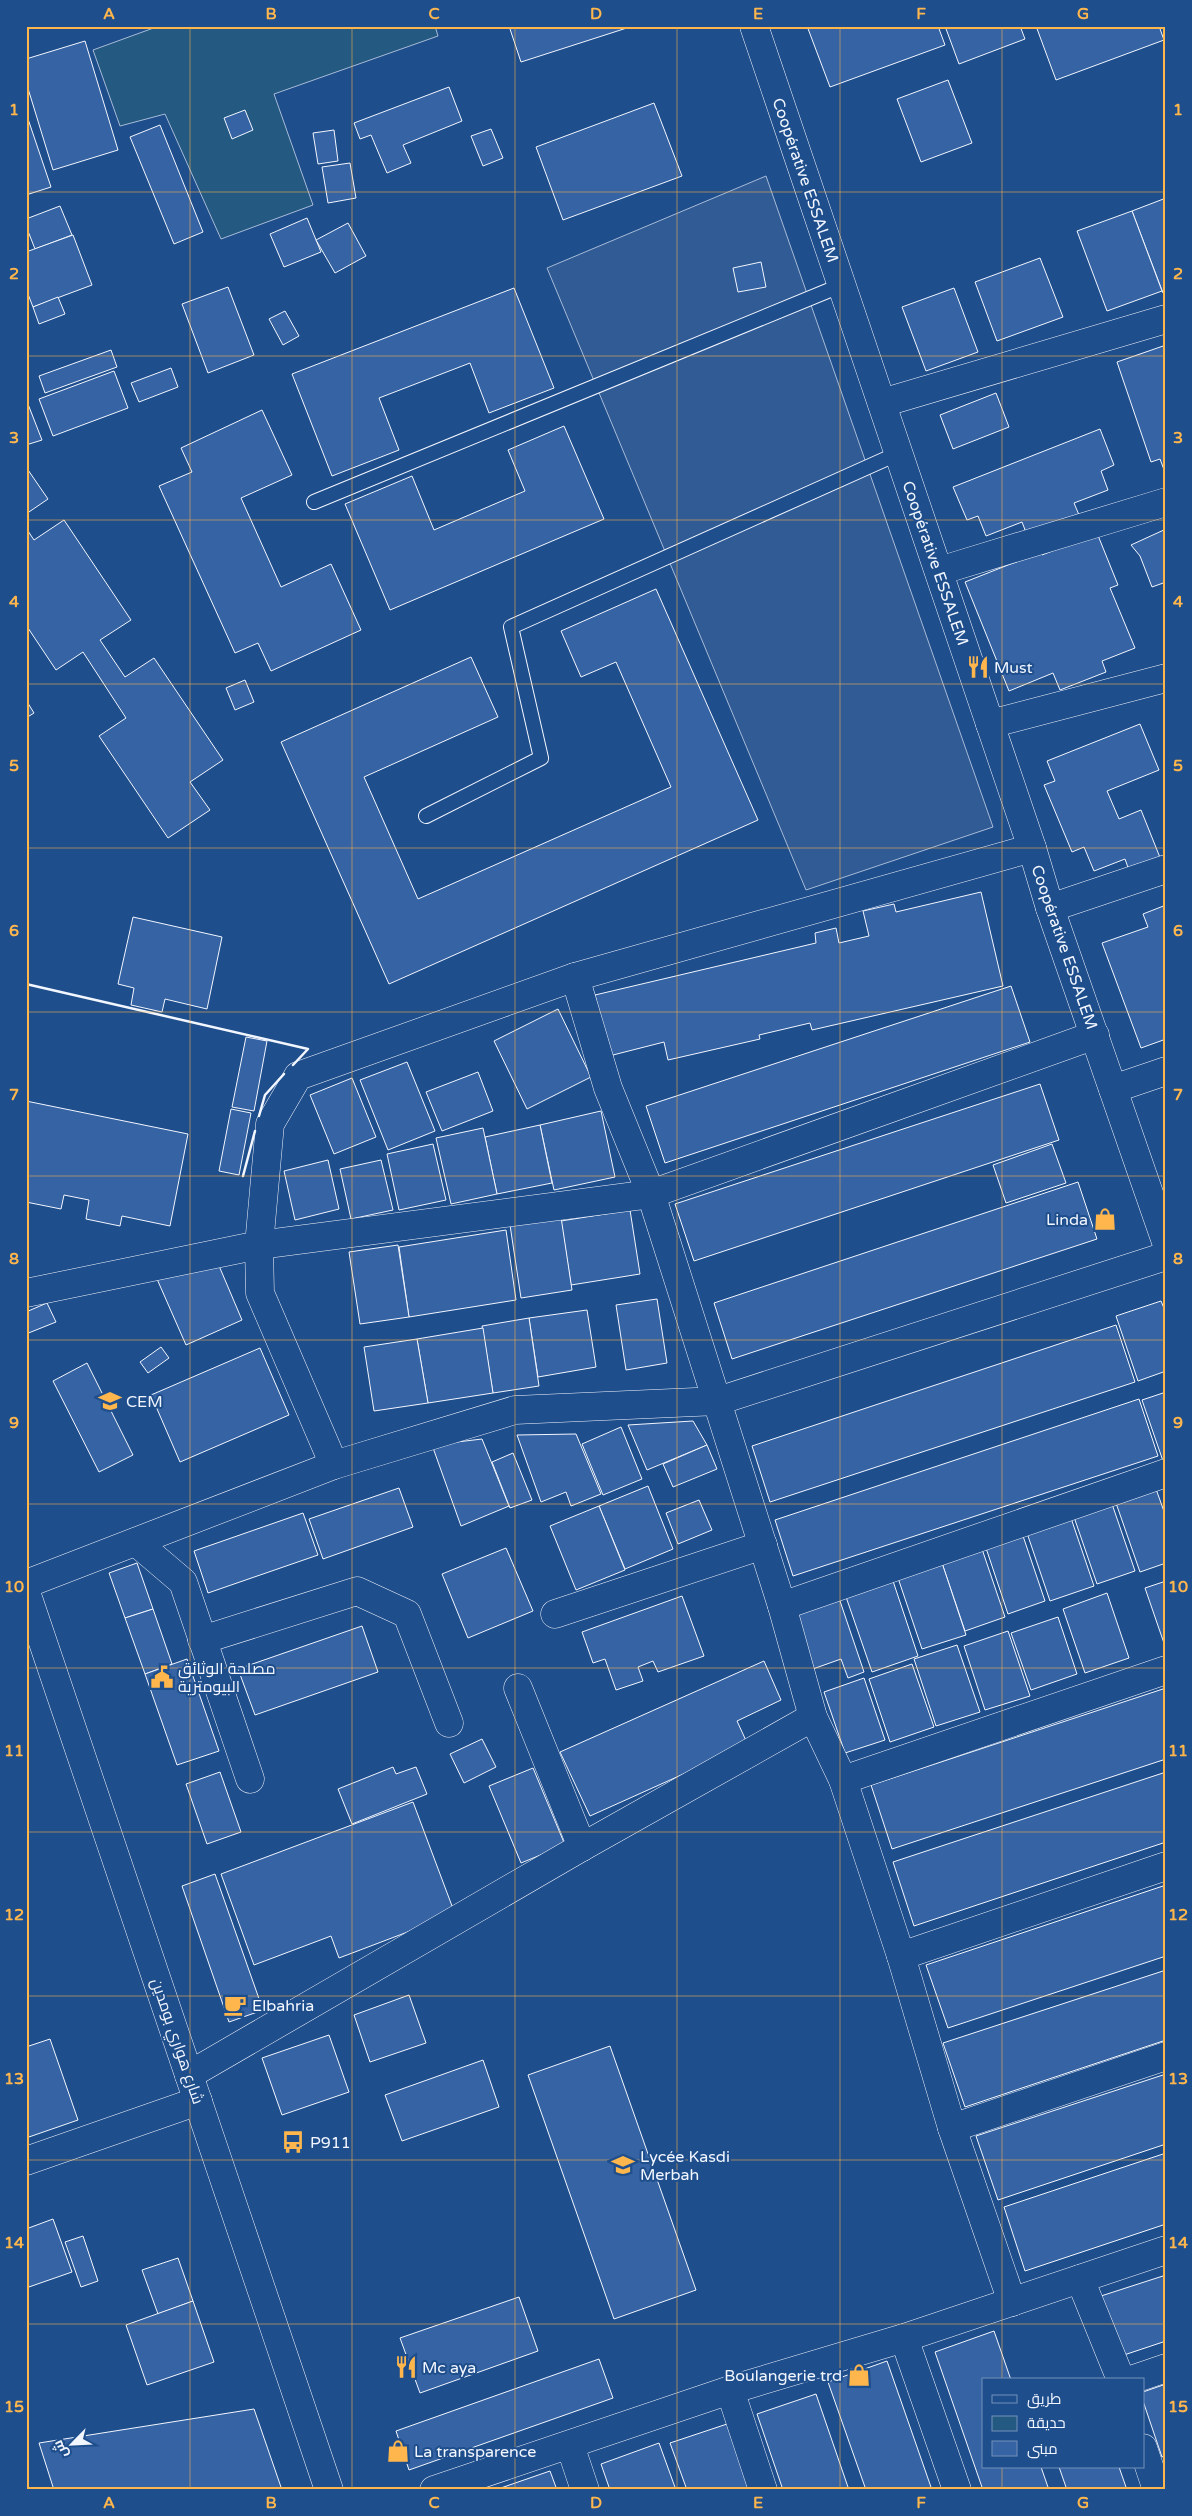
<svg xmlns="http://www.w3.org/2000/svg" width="1192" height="2516" font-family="'Varela Round',Cairo,sans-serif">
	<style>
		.green { fill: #245a82; stroke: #a8bbd7 }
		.parking { fill: #305b95; stroke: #a8bbd7 }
		.building { fill: #3563a3; stroke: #f2f6ff }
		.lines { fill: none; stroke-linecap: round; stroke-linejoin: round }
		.lane-casing { stroke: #f2f6ff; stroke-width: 16 }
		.street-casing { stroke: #f2f6ff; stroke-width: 29 }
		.secondary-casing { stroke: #f2f6ff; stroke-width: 29 }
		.lane { stroke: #1f4e8c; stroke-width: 14 }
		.street { stroke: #1f4e8c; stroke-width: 28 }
		.secondary { stroke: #1f4e8c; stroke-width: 28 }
		.wall { stroke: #f2f6ff; stroke-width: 2.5 }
		.grid { fill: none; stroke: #ffb74d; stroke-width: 1; stroke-opacity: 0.55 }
		.labels { text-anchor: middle; stroke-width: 4; stroke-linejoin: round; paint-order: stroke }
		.street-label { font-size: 16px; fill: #f2f6ff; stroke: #1f4e8c }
		.poi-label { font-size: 16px; fill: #f2f6ff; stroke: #1f4e8c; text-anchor: start }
		.neatline { fill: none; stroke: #ffb74d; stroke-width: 2 }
		.grid-label { font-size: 16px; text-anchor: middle; font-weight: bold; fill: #ffb74d }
	</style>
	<rect width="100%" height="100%" fill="#1f4e8c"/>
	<polygon class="green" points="159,26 435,26 438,36 274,94 313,205 221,239 165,114 120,126 93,50"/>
	<polygon class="parking" points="766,176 993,827 806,890 547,268"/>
	<g class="building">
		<polygon points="509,26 633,26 521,62"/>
		<polygon points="807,26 938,26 945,45 830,87"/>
		<polygon points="945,26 1020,26 1025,39 959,64"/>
		<polygon points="1036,26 1159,26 1164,40 1056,80"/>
		<polygon points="85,41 118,150 53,170 26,82 26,59"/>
		<polygon points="948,80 972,143 921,162 897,99"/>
		<polygon points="449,87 462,121 403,145 411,163 387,173 371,135 360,139 354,123"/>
		<polygon points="654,103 682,176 563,220 536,147"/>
		<polygon points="245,110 253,130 232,139 224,118"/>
		<polygon points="26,113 51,187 26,195"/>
		<polygon points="160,125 203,232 174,244 130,137"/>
		<polygon points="491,129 503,158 483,166 471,136"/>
		<polygon points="334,130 338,161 318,164 313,133"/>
		<polygon points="350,163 356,198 328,203 322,167"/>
		<polygon points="1166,198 1166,292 1163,293 1132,211"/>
		<polygon points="60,206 72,235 35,249 26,226 26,219"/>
		<polygon points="1132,211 1162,291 1107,311 1077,231"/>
		<polygon points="307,218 321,252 284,267 270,234"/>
		<polygon points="348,223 366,256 335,273 316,240"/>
		<polygon points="73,235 92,285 33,307 26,289 26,252"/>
		<polygon points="1040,258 1063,317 997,341 975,282"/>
		<polygon points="761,262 766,287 738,292 733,268"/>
		<polygon points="228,287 254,355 208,373 182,304"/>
		<polygon points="514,288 554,388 489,413 470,363 379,398 399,450 332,476 292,374"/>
		<polygon points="954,288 978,352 926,371 902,307"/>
		<polygon points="58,297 65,314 39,324 33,307"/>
		<polygon points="285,311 299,336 283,345 269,319"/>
		<polygon points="1166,345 1166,475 1160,459 1151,462 1117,362"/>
		<polygon points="111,350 117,367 45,393 39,376"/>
		<polygon points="171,368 178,387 139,402 131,383"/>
		<polygon points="114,371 128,408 53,436 39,399"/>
		<polygon points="996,393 1009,427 953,449 940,415"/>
		<polygon points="26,399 42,440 26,445"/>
		<polygon points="262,410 292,475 241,498 281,587 331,564 361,630 271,671 258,643 235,653 159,486 192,472 181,448"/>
		<polygon points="564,426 604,519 390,610 345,504 412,476 434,530 525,491 508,450"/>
		<polygon points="1100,429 1114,465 1101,471 1108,490 1074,503 1079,515 1027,535 1022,522 986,536 978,516 967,520 953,487"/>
		<polygon points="26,467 48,499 26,514"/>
		<polygon points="64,520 131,620 100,640 125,677 154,658 223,760 190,782 210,810 168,838 99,736 126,718 83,652 56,670 26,625 26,528 34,540"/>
		<polygon points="1166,529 1166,582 1152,587 1140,556 1131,545"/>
		<polygon points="1097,533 1118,585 1110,588 1135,648 1102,661 1106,672 1060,690 1053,673 1009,691 965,582 1041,552 1042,555"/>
		<polygon points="656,589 758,820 389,984 281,742 471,657 498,717 364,777 418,899 671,787 616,662 581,677 561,631"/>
		<polygon points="245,680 254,702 235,710 226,688"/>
		<polygon points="26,700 34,713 26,718"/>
		<polygon points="1140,724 1159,770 1107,791 1119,819 1141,810 1161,860 1130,873 1125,859 1094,871 1084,847 1072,852 1044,785 1055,781 1047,761"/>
		<polygon points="981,892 1003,986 812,1030 810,1023 759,1035 760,1039 668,1060 664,1042 609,1056 595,995 816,943 815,933 836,928 839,943 869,936 863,911 894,904 896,912"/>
		<polygon points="1166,905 1166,1039 1141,1048 1102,943 1148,927 1143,914"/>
		<polygon points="133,917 222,937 207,1009 165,999 162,1012 131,1005 134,988 118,984"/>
		<polygon points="1011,986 1030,1042 665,1163 646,1106"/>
		<polygon points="558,1009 591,1077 527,1109 494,1041"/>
		<polygon points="246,1037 267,1041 254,1111 232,1107"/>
		<polygon points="407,1062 435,1131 388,1150 360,1080"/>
		<polygon points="478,1072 493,1111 442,1131 426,1092"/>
		<polygon points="352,1078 376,1137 334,1154 310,1095"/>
		<polygon points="1040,1084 1059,1140 694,1261 675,1204"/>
		<polygon points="26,1101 188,1134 170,1226 122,1216 120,1226 86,1219 89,1200 64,1195 61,1209 26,1202"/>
		<polygon points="231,1109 251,1113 239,1175 219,1171"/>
		<polygon points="601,1111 615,1177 554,1190 540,1125"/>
		<polygon points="540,1125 552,1183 497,1194 485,1137"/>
		<polygon points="483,1128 497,1194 451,1204 436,1138"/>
		<polygon points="433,1144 446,1200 399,1210 387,1154"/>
		<polygon points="1052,1144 1066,1183 1006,1203 993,1165"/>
		<polygon points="328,1160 339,1209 295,1220 284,1171"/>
		<polygon points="381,1160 393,1210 351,1219 340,1169"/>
		<polygon points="1078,1182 1097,1239 732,1359 714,1303"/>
		<polygon points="630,1210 640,1274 571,1285 561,1221"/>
		<polygon points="561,1217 572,1290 521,1298 510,1225"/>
		<polygon points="506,1230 516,1300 409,1317 399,1247"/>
		<polygon points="398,1245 409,1317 360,1324 349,1252"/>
		<polygon points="214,1254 242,1320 186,1345 157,1279"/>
		<polygon points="657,1299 667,1363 626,1370 616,1305"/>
		<polygon points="1161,1301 1166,1313 1166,1371 1138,1381 1116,1316"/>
		<polygon points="47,1303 56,1322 26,1334 26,1312"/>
		<polygon points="587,1310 596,1367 538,1377 529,1318"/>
		<polygon points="529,1318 539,1386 493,1393 482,1326"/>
		<polygon points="1116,1325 1135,1382 770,1502 752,1446"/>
		<polygon points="483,1328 493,1393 428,1403 417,1339"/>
		<polygon points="417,1339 428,1403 374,1411 364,1347"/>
		<polygon points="161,1347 169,1358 148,1373 140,1362"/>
		<polygon points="260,1348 289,1415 180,1462 151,1395"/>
		<polygon points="87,1363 133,1455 99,1472 53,1381"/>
		<polygon points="1166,1392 1166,1460 1163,1461 1142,1400"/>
		<polygon points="1139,1399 1158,1456 793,1576 775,1520"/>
		<polygon points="693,1421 707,1445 647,1470 628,1425"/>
		<polygon points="621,1427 642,1479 603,1495 582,1444"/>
		<polygon points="576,1434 601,1494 571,1506 566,1492 541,1502 517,1435"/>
		<polygon points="482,1439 509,1506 461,1526 432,1445"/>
		<polygon points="707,1445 717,1469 673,1487 663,1464"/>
		<polygon points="513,1453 532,1500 510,1508 492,1462"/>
		<polygon points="648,1486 673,1549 625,1569 599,1506"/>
		<polygon points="399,1488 413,1527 323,1559 309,1519"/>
		<polygon points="1156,1489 1166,1517 1166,1563 1140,1572 1116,1503"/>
		<polygon points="699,1500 712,1530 678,1544 666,1513"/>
		<polygon points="1112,1504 1135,1571 1097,1584 1074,1517"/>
		<polygon points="599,1506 625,1570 576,1590 550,1526"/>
		<polygon points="303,1513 318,1555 208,1593 194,1551"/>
		<polygon points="1071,1518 1094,1586 1050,1601 1027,1533"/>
		<polygon points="1023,1536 1045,1601 1008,1614 986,1548"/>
		<polygon points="506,1548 533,1611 468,1638 442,1574"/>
		<polygon points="982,1549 1005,1617 965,1631 942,1563"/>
		<polygon points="137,1563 153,1609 125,1618 109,1573"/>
		<polygon points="942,1563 966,1635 922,1649 898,1578"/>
		<polygon points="892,1578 918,1656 872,1672 845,1594"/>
		<polygon points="1166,1581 1166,1649 1145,1588"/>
		<polygon points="1107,1593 1129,1658 1085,1673 1063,1609"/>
		<polygon points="838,1595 864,1672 848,1678 841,1659 810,1670 790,1611"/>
		<polygon points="682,1596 704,1656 658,1672 653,1661 638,1667 643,1681 616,1690 605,1659 593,1663 582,1632"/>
		<polygon points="153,1609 172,1664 145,1674 125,1618"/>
		<polygon points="1058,1617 1077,1674 1031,1690 1011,1633"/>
		<polygon points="362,1626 378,1672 255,1715 238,1669"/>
		<polygon points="1008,1631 1030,1696 985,1710 964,1646"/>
		<polygon points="957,1645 980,1712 936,1726 914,1659"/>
		<polygon points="187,1659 219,1751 177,1765 145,1674"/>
		<polygon points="764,1661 781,1700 737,1721 748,1745 590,1816 560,1752"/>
		<polygon points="912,1664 934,1727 890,1742 869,1679"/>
		<polygon points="864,1678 885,1740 845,1753 824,1692"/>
		<polygon points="1166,1688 1166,1759 892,1849 871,1785"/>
		<polygon points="482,1739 496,1767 464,1783 450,1754"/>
		<polygon points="393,1767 396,1774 416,1767 427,1794 352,1824 338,1789"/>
		<polygon points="533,1768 565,1845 521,1863 489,1786"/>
		<polygon points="220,1772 241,1832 207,1844 186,1784"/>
		<polygon points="1166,1772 1166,1842 914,1926 893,1862"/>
		<polygon points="413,1802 455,1914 339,1958 331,1936 254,1965 221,1874"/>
		<polygon points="215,1874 263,2010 229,2022 182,1886"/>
		<polygon points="1166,1885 1166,1956 948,2028 926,1965"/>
		<polygon points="1166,1970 1166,2040 965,2107 943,2043"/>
		<polygon points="409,1995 426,2043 370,2062 354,2015"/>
		<polygon points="329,2035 349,2092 282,2115 262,2058"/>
		<polygon points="50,2039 78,2120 26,2138 26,2047"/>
		<polygon points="610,2046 696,2290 614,2319 528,2075"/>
		<polygon points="483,2060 499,2107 402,2141 385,2095"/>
		<polygon points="1166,2074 1166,2144 998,2200 976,2136"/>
		<polygon points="1166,2153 1166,2224 1025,2271 1004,2207"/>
		<polygon points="53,2219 72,2272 26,2288 26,2229"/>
		<polygon points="83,2236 98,2281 81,2287 65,2242"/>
		<polygon points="178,2258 193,2301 158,2314 142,2270"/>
		<polygon points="1166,2275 1166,2341 1124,2355 1101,2296"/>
		<polygon points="519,2297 538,2351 420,2393 400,2338"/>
		<polygon points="193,2301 214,2362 147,2385 126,2325"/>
		<polygon points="994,2331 1011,2380 983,2380 983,2467 1041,2467 1049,2490 983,2490 935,2352"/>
		<polygon points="599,2359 613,2398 409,2470 396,2431"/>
		<polygon points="887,2361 932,2490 866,2490 828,2382"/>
		<polygon points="1166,2384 1166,2455 1162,2457 1143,2401 1143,2392"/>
		<polygon points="816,2394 849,2490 783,2490 757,2414"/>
		<polygon points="254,2409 282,2490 54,2490 39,2443"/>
		<polygon points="730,2423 753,2490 687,2490 670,2443"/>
		<polygon points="659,2443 676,2490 610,2490 601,2464"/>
		<polygon points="1059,2467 1119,2467 1127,2490 1067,2490"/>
		<polygon points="550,2471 557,2490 495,2490"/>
	</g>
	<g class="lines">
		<defs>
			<g id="lane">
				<polyline points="314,502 842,285"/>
				<polyline points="426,816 541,758 511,627 899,453"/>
			</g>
			<g id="street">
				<polyline points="754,26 1032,848 1050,908 1166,1242"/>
				<polyline points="882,403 1166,319"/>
				<polyline points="939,571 1166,502"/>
				<polyline points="990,724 1166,678"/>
				<polyline points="1050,908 1166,869"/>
				<polyline points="575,977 1032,848"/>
				<polyline points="1113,1089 1166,1071"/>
				<polyline points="26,1293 259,1245 270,1124 298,1076 575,977 608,1088 651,1194 1095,1035"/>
				<polyline points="334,1465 260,1293 259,1245 651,1194 782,1606 813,1717 843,1780 901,1956 952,2128 1012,2302"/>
				<polyline points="136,1542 183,1582 250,1779"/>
				<polyline points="26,1584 334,1465 515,1410 718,1401 1166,1256"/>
				<polyline points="782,1606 1166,1473"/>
				<polyline points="555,1614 763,1545"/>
				<polyline points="202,1640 357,1591 407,1614 449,1723"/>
				<polyline points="518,1688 582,1847"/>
				<polyline points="843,1780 1166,1670"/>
				<polyline points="901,1956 1166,1866"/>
				<polyline points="189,2075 582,1847 813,1717"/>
				<polyline points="952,2128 1166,2056"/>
				<polyline points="26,2161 198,2101"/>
				<polyline points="1080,2279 1121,2380"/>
				<polyline points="904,2338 957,2490"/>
				<polyline points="1131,2380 1166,2368"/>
				<polyline points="730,2390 763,2490"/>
				<polyline points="570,2445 585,2490"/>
				<polyline points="1143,2448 1157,2490"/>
				<polyline points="434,2490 730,2390 904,2338 1166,2250"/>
			</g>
			<polyline id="secondary" points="26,1592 329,2490"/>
		</defs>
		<use href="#lane" class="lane-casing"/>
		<use href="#street" class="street-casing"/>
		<use href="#secondary" class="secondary-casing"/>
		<use href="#lane" class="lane"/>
		<use href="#street" class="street"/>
		<use href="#secondary" class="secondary"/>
		<g class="wall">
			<polyline points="26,984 308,1049 293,1065"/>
			<polyline points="259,1116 265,1095 284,1074"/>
			<polyline points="243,1176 255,1131"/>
		</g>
	</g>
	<path class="grid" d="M190,26V2490M352,26V2490M515,26V2490M677,26V2490M840,26V2490M1002,26V2380M26,192H1166M26,356H1166M26,520H1166M26,684H1166M26,848H1166M26,1012H1166M26,1176H1166M26,1340H1166M26,1504H1166M26,1668H1166M26,1832H1166M26,1996H1166M26,2160H1166M26,2324H1166M1002,2467V2490"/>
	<defs>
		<symbol id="restaurant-bare" viewBox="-9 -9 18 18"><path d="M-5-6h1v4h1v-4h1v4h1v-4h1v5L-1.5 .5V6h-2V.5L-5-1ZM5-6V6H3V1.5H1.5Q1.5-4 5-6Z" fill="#ffb74d" stroke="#1f4e8c" stroke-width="2.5" paint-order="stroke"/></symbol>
		<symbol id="shop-bare" viewBox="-9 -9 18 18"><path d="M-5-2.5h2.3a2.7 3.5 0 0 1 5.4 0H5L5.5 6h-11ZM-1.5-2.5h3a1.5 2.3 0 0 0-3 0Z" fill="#ffb74d" stroke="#1f4e8c" stroke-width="2.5" paint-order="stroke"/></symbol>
		<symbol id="school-bare" viewBox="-9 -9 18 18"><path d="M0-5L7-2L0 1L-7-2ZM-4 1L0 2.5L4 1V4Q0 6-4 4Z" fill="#ffb74d" stroke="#1f4e8c" stroke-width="2.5" paint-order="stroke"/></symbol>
		<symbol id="civic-bare" viewBox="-9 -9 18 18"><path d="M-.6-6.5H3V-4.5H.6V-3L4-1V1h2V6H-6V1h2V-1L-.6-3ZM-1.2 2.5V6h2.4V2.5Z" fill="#ffb74d" stroke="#1f4e8c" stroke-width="2.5" paint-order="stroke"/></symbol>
		<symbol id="cafe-bare" viewBox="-9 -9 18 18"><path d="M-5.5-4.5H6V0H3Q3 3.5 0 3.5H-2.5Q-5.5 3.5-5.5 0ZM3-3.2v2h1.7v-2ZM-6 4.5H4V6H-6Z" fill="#ffb74d" stroke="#1f4e8c" stroke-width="2.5" paint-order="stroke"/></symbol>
		<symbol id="bus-bare" viewBox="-9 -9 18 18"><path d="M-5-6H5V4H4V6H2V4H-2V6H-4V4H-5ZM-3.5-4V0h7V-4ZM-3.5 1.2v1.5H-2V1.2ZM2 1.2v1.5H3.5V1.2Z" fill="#ffb74d" stroke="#1f4e8c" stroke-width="2.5" paint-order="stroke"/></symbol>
	</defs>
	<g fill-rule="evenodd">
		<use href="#restaurant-bare" x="962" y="651" width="32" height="32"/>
		<use href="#shop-bare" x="1089" y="1203" width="32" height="32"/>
		<use href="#school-bare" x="94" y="1385" width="32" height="32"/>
		<use href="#civic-bare" x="146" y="1661" width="32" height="32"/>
		<use href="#cafe-bare" x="219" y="1989" width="32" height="32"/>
		<use href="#bus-bare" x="277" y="2126" width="32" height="32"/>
		<use href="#school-bare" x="607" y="2149" width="32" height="32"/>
		<use href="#restaurant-bare" x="390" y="2351" width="32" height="32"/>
		<use href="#shop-bare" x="843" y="2359" width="32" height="32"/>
		<use href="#shop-bare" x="382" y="2435" width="32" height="32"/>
	</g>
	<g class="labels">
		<g class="street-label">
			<text transform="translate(806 180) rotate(71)" y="6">Coopérative ESSALEM</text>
			<text transform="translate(936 563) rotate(71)" y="6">Coopérative ESSALEM</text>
			<text transform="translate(1065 947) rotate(71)" y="6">Coopérative ESSALEM</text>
			<text transform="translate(178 2041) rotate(71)" y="6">شارع هواري بومدين</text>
		</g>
		<g class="poi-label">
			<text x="994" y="673">Must</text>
			<text x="1088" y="1225" text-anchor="end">Linda</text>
			<text x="126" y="1407">CEM</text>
			<text x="178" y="1674">مصلحة الوثائق<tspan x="178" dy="18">البيومترية</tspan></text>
			<text x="252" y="2011">Elbahria</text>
			<text x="310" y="2148">P911</text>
			<text x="640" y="2162">Lycée Kasdi<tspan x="640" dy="18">Merbah</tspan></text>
			<text x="422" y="2373">Mc aya</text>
			<text x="842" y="2381" text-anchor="end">Boulangerie trd</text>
			<text x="414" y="2457">La transparence</text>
		</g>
	</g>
	<rect width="1192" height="2516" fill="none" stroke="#1f4e8c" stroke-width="55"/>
	<rect x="982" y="2378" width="162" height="90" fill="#1f4e8c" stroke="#7391ba"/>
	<rect x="992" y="2395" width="25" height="8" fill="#1f4e8c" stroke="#7391ba"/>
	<text x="1027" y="2404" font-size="15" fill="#f2f6ff">طريق</text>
	<rect x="992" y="2416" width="25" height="15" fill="#245a82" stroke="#7391ba"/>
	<text x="1027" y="2428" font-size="15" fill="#f2f6ff">حديقة</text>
	<rect x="992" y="2441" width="25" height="15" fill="#3563a3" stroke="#7391ba"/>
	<text x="1027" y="2454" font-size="15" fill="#f2f6ff">مبنى</text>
	<g transform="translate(72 2444) rotate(246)" stroke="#1f4e8c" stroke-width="4" paint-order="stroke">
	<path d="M0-4L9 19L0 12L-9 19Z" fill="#f2f6ff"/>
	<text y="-8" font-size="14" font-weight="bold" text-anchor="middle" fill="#f2f6ff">ش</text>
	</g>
	<rect x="28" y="28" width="1136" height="2460" class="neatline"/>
	<g class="grid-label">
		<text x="109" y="19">A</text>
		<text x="271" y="19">B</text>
		<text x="434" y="19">C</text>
		<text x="596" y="19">D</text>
		<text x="758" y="19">E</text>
		<text x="921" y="19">F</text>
		<text x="1083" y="19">G</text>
		<text x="14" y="115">1</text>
		<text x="1178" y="115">1</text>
		<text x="14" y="279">2</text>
		<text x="1178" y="279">2</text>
		<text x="14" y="443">3</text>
		<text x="1178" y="443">3</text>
		<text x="14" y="607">4</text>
		<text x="1178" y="607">4</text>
		<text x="14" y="771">5</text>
		<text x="1178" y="771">5</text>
		<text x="14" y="936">6</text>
		<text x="1178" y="936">6</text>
		<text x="14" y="1100">7</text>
		<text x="1178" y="1100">7</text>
		<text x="14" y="1264">8</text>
		<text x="1178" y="1264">8</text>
		<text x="14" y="1428">9</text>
		<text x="1178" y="1428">9</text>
		<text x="14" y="1592">10</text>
		<text x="1178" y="1592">10</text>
		<text x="14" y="1756">11</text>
		<text x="1178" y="1756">11</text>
		<text x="14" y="1920">12</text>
		<text x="1178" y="1920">12</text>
		<text x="14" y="2084">13</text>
		<text x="1178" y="2084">13</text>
		<text x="14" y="2248">14</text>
		<text x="1178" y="2248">14</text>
		<text x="14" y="2412">15</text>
		<text x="1178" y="2412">15</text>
		<text x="109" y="2508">A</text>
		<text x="271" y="2508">B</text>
		<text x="434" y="2508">C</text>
		<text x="596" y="2508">D</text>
		<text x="758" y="2508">E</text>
		<text x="921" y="2508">F</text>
		<text x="1083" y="2508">G</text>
	</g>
</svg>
